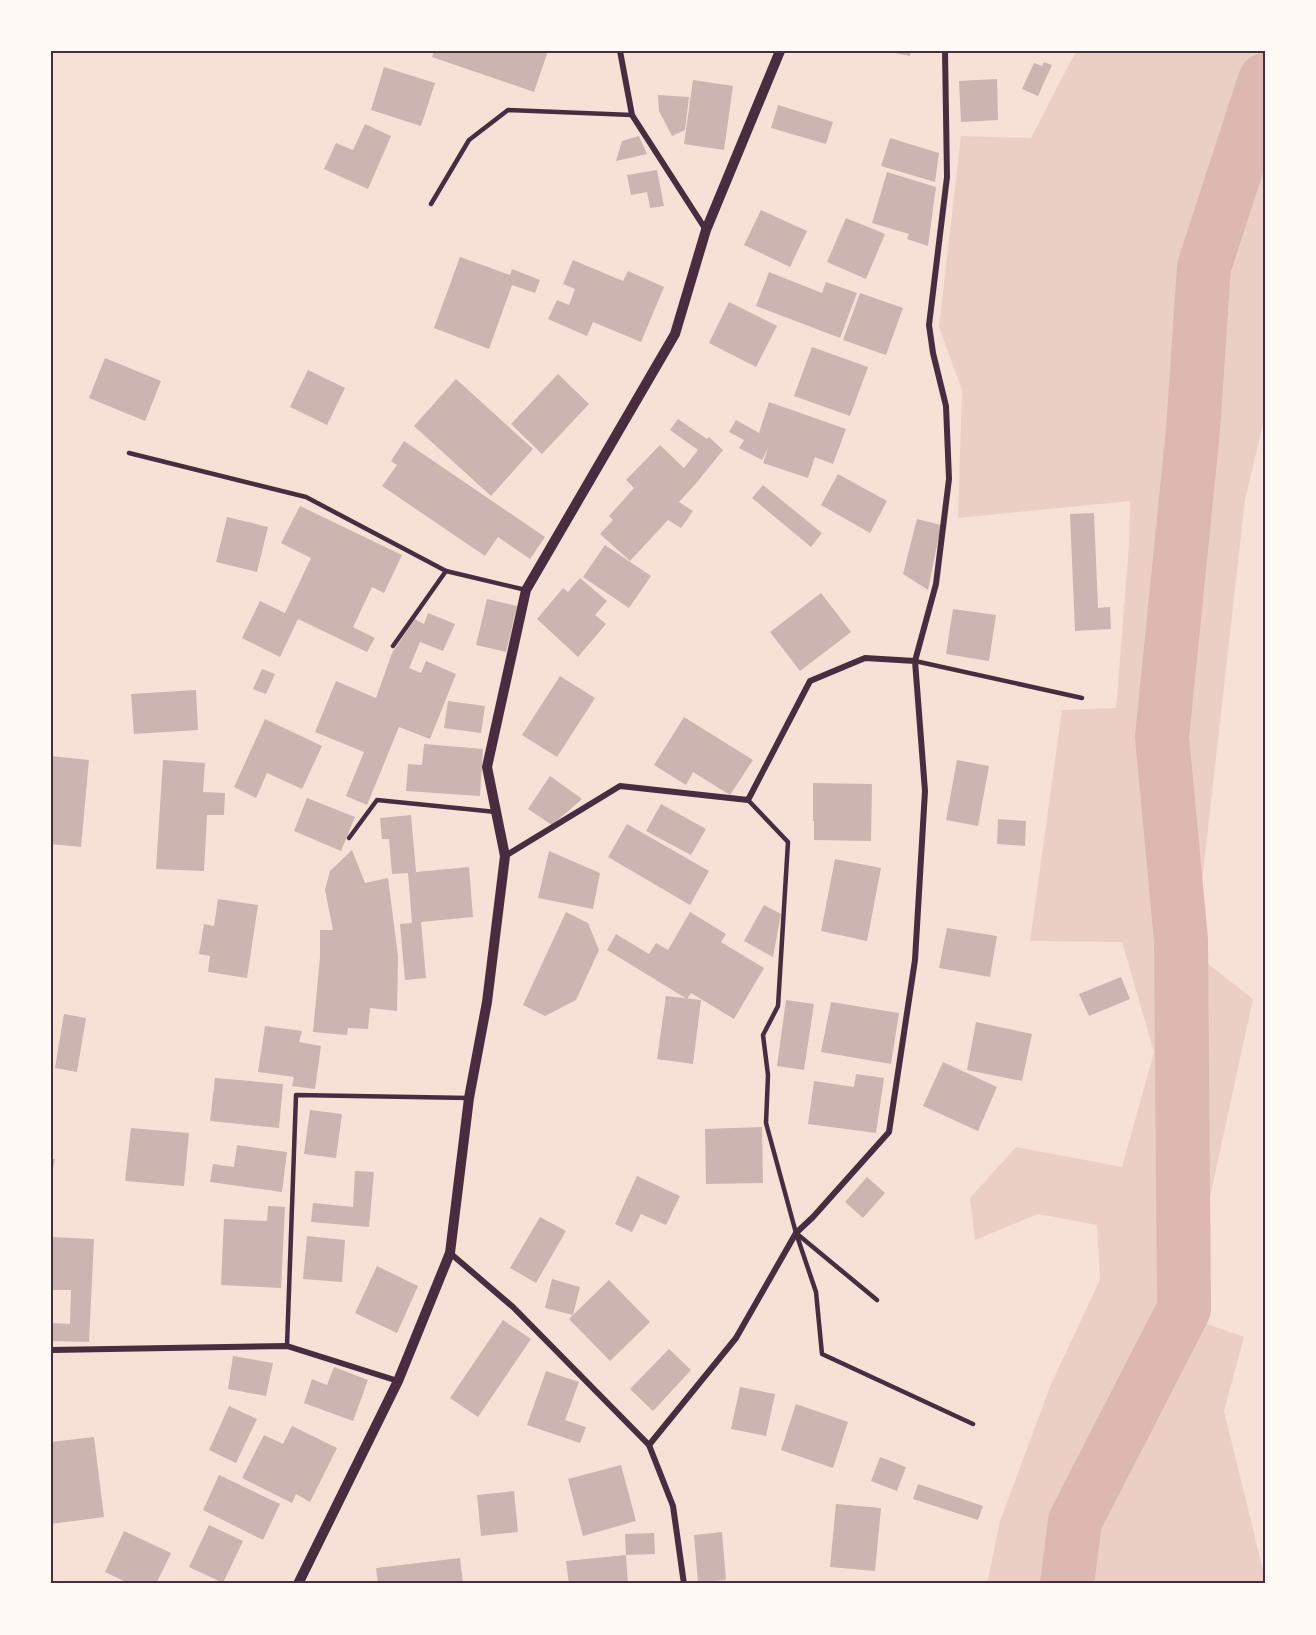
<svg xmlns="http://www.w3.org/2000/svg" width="1316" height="1635" font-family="'Noto Serif',serif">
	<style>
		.green { fill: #ebcfc5 }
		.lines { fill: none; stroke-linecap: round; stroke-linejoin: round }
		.river { stroke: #dcb8b0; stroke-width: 54 }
		.building { fill: #ccb4b1 }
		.service { stroke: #4a2c40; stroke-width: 4.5 }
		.minor { stroke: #4a2c40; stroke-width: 6 }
		.tertiary { stroke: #4a2c40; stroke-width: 10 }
		.neatline { fill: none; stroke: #4a2c40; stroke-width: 2 }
	</style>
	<rect width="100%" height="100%" fill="#f7e1d7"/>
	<polygon class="green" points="1076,51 1265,51 1265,415 1245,500 1194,953 1253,999 1195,1266 1190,1318 1244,1337 1224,1411 1265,1578 1265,1584 987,1584 1000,1521 1051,1384 1100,1280 1097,1225 1038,1214 975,1240 970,1198 1016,1147 1122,1167 1154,1052 1122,942 1030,941 1062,710 1116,708 1129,545 1130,501 958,518 962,390 939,327 961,136 1031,138"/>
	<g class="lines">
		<polyline class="river" points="1067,1584 1075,1521 1184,1309 1181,940 1162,737 1193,430 1204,267 1265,80"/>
	</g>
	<g class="building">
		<polygon points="434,51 548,51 534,92 432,57"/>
		<polygon points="889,51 911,51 910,56 889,52"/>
		<polygon points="1044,62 1052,65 1038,96 1022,89 1034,63 1042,66"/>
		<polygon points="384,67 435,83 421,126 371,110"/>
		<polygon points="997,79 998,120 961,122 959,81"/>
		<polygon points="693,80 733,86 724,150 684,144"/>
		<polygon points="658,95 689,97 685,130 672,136 659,111"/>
		<polygon points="778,105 833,122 826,144 771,128"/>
		<polygon points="365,124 391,136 368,189 324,169 336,143 353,150"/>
		<polygon points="639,136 647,154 616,161 622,141"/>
		<polygon points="890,138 939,153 935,182 881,166"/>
		<polygon points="657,170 664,206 650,208 647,192 631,195 627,175"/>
		<polygon points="887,172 936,187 928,246 907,239 909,234 872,223"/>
		<polygon points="761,210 807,231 790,267 744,245"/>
		<polygon points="846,218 885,234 866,279 827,262"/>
		<polygon points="460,257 510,275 512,269 540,280 535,293 512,285 489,349 434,328"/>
		<polygon points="573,260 623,281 628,271 664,287 641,342 593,322 587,336 548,319 557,300 569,305 575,289 563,284"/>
		<polygon points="769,272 822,293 826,282 857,293 840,338 756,306"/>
		<polygon points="860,293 903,308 886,355 843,340"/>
		<polygon points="729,302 777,326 756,367 709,343"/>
		<polygon points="812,347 868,367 850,416 794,396"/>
		<polygon points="105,358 161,381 145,421 89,398"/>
		<polygon points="308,370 345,388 327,425 290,407"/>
		<polygon points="558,374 589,404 542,454 511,424"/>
		<polygon points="456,379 533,449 491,496 414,426"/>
		<polygon points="769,402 846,429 833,464 815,457 808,478 763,463 768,448 762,460 739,448 744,440 729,432 736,420 759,433"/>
		<polygon points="678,419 707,439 709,437 723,450 698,481 679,502 693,511 681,528 668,520 630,561 600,534 613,520 609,516 634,488 626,480 660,445 684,468 698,450 670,430"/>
		<polygon points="404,441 545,537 530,559 498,537 485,556 382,486 397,465 391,461"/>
		<polygon points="838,474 887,501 870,533 821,505"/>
		<polygon points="763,485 822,533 811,547 752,498"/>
		<polygon points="300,506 402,555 384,593 372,587 353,627 375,638 367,652 298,619 280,657 242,638 260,601 285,613 311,558 281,543"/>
		<polygon points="1094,513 1098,608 1110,607 1111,629 1075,631 1070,514"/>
		<polygon points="227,517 268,527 257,572 216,562"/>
		<polygon points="917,519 941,525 928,590 903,574"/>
		<polygon points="605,545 651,576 629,608 583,577"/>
		<polygon points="580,578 607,601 595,615 606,624 578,657 537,619 563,588 568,592"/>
		<polygon points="821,593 851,632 800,671 770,632"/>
		<polygon points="487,599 517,606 506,652 476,645"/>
		<polygon points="953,609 996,615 989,661 946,654"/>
		<polygon points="428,613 455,624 443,651 420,642 409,668 421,673 426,661 456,674 430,739 399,727 367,805 346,796 364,752 315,732 336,681 376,698 392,653 415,619 424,624"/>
		<polygon points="262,669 275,674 266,694 253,689"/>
		<polygon points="560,676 595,698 557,757 522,735"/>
		<polygon points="196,690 198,730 134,734 131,694"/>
		<polygon points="448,701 485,706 481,733 444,728"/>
		<polygon points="684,717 753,760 730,795 693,772 686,785 654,765"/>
		<polygon points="265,719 322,746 302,789 267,773 256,798 234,787"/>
		<polygon points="424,744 483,749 480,796 406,791 408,764 422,765"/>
		<polygon points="51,756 89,760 81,847 51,844"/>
		<polygon points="163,760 205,763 203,792 225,793 224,815 207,815 204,871 156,869"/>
		<polygon points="957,760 989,766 978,826 946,820"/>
		<polygon points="550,776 582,799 552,825 528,809"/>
		<polygon points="813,783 872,784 871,841 814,840 814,821 813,821"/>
		<polygon points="307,798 355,817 341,851 294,831"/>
		<polygon points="661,804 706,829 691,855 646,831"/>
		<polygon points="411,815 416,872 469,867 473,917 421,922 426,978 405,980 400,924 412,923 408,873 392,874 389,839 382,839 380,818"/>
		<polygon points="998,819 1026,821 1025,846 997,844"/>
		<polygon points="627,824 709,871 690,905 608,857"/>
		<polygon points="352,850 365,883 388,878 398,956 397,1011 370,1008 368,1029 348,1028 347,1035 313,1032 320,957 320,930 333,930 325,890 330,871"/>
		<polygon points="549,851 600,873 593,909 538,898"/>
		<polygon points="835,859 881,868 867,941 821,931"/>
		<polygon points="218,899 258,905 247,978 208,972 210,956 199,954 204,924 214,926"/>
		<polygon points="764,905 781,914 773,957 744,941"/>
		<polygon points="566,912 588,923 599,950 576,1000 545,1016 523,1005"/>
		<polygon points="690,912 726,934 721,942 764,968 734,1019 691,993 687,999 607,950 616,934 649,954 656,943 668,950"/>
		<polygon points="947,928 997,936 990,977 939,968"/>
		<polygon points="1121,977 1130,999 1089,1016 1079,994"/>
		<polygon points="666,996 701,1000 693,1064 657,1059"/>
		<polygon points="786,1000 814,1004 804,1070 777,1066"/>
		<polygon points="831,1002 899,1013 891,1064 821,1052"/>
		<polygon points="64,1014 86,1018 77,1072 55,1068"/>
		<polygon points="976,1022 1032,1034 1022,1081 967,1070"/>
		<polygon points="265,1026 302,1031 299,1042 321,1046 315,1089 292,1086 294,1077 258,1072"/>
		<polygon points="943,1062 997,1087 978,1131 923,1106"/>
		<polygon points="856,1074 884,1078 876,1133 808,1124 814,1081 854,1087"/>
		<polygon points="215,1078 283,1084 279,1128 210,1121"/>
		<polygon points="310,1110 342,1114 336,1158 304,1154"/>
		<polygon points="762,1127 763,1183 706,1184 705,1129"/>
		<polygon points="131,1128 189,1133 184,1186 125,1181"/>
		<polygon points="237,1145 287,1152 282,1192 210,1182 213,1164 234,1167"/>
		<polygon points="51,1159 55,1159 52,1173 51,1173"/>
		<polygon points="355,1171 374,1172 369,1227 311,1222 313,1203 353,1207"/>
		<polygon points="637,1176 680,1196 666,1225 641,1214 632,1232 615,1224"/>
		<polygon points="867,1177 885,1193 863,1218 845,1202"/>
		<polygon points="268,1206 285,1207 281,1288 221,1285 224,1219 267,1221"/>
		<polygon points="540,1217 566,1231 536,1283 510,1268"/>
		<polygon points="307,1236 345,1240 342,1282 303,1279"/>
		<polygon points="51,1237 94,1239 89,1342 51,1341 51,1323 70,1324 71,1290 51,1290"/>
		<polygon points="377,1266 418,1286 397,1333 355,1313"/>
		<polygon points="552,1279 580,1287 573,1315 545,1308"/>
		<polygon points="609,1280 650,1322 610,1361 569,1319"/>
		<polygon points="503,1320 531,1339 478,1417 450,1398"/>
		<polygon points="669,1349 691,1370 653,1411 630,1389"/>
		<polygon points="233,1356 273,1363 266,1396 228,1389"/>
		<polygon points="334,1367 368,1380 353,1421 304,1403 312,1379 327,1385"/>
		<polygon points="546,1371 579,1382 565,1420 586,1427 580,1443 527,1425"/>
		<polygon points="740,1387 775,1394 766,1436 731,1429"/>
		<polygon points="796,1404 848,1422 833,1468 781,1450"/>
		<polygon points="229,1406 257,1419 236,1463 209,1450"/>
		<polygon points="292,1426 337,1448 310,1502 296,1494 292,1503 242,1478 264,1435 283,1444"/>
		<polygon points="94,1437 104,1517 51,1524 51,1442"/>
		<polygon points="880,1457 906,1467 897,1491 871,1481"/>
		<polygon points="621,1465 636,1521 583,1536 568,1479"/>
		<polygon points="219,1475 280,1504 263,1540 203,1510"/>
		<polygon points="918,1484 983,1506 978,1520 913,1499"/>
		<polygon points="514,1491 518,1532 481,1536 477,1495"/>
		<polygon points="836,1504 881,1508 875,1571 830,1567"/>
		<polygon points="209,1525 243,1541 223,1583 189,1567"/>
		<polygon points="124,1531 171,1553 156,1584 130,1584 105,1572"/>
		<polygon points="722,1532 726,1580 698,1582 694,1535"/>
		<polygon points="654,1533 655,1554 626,1555 628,1584 569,1584 566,1561 626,1555 625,1534"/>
		<polygon points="460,1558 463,1584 378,1584 376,1568"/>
	</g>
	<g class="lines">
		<g class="service">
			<polyline points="431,204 469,140 508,110 632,115"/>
			<polyline points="129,453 306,497 446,571"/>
			<polyline points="393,646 446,571 526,590"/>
			<polyline points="915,661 1082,698"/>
			<polyline points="748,800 788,842 778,1006 763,1035 768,1075 766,1123 796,1233 816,1292 822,1354 973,1424"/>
			<polyline points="349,838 377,800 496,812"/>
			<polyline points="796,1233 877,1300"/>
			<polyline points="287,1346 296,1095 469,1098"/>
		</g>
		<g class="minor">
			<polyline points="620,51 632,115 706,230"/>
			<polyline points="915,661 936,584 949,479 946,406 933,353 929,325 947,177 945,51"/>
			<polyline points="505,856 620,786 748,800 810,681 865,658 915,661 925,791 915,960 889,1132 813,1217 796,1233 736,1338 649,1445"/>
			<polyline points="450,1253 513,1307 649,1445 673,1506 684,1584"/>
			<polyline points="51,1350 287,1346 398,1381"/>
		</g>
		<polyline class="tertiary" points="298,1584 398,1381 450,1253 469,1098 487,1002 505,856 487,767 526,590 675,334 706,230 780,51"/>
	</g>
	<rect width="1316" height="1635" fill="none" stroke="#fffaf5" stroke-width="105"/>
	<rect x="52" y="52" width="1212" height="1530" class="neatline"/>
</svg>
